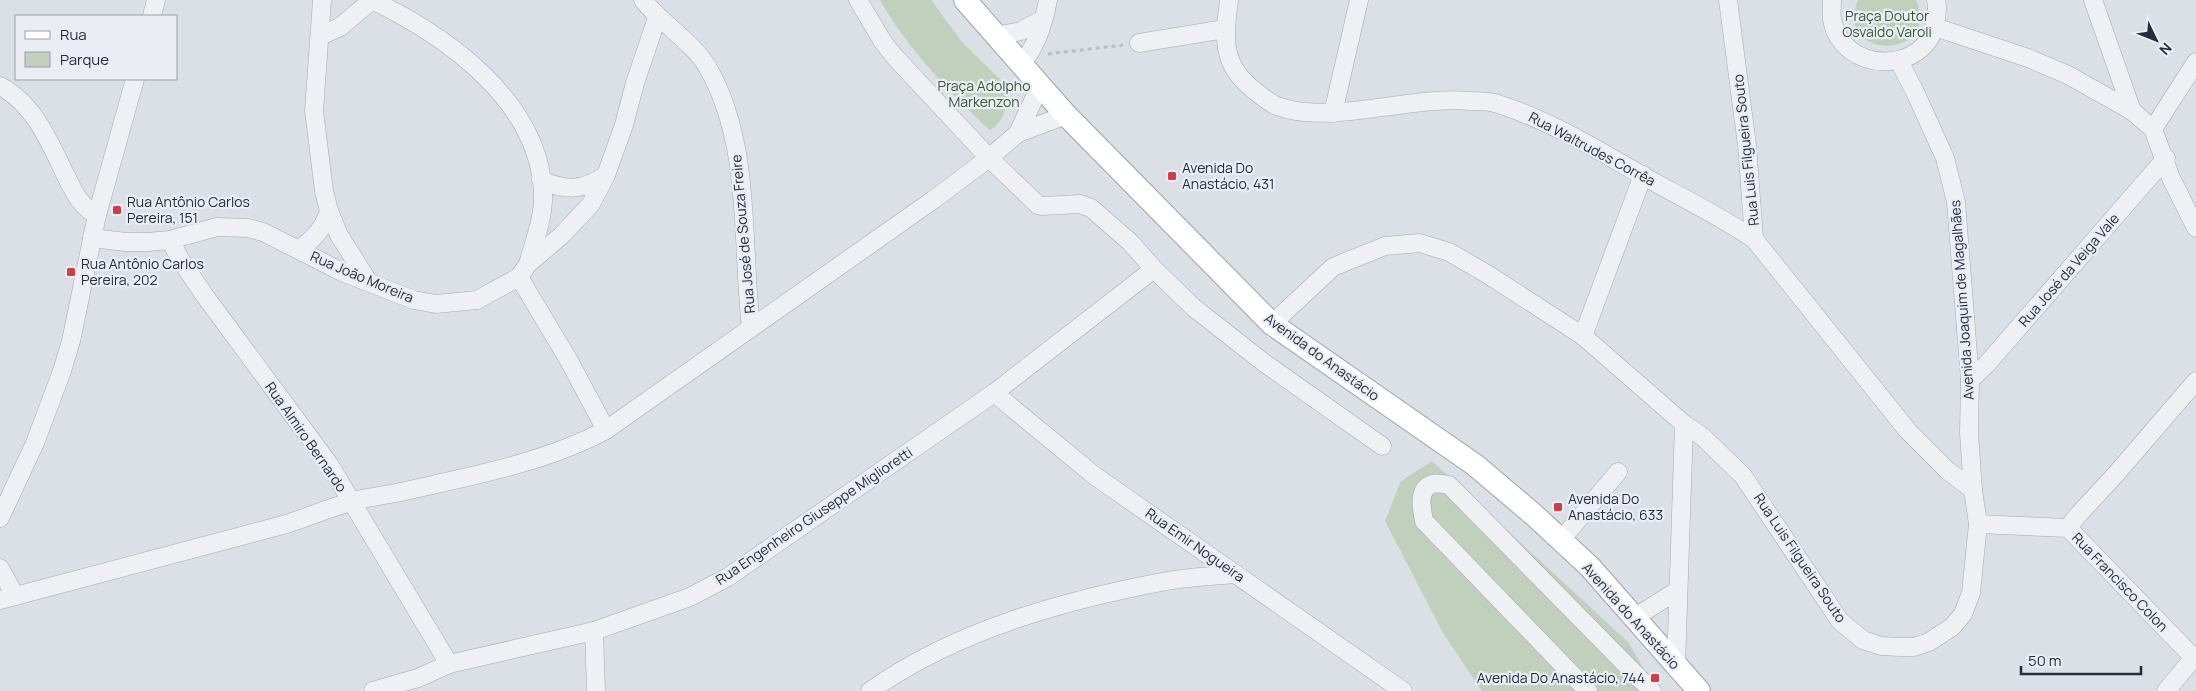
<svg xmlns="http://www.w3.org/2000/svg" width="2196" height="691" font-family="Manrope,sans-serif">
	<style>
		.green { fill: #c0d0bc }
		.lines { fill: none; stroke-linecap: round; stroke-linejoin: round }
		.minor-casing { stroke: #a4a9b3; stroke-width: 19 }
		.major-casing { stroke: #9aa2b1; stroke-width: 24 }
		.path { stroke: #babdc4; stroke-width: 3; stroke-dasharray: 4 4; stroke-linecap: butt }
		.minor { stroke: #eef0f4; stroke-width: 18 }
		.major { stroke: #fff; stroke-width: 22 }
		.poi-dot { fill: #ce3d48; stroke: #eaedf4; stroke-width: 2 }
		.labels { text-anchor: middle; stroke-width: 4.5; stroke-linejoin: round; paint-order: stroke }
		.park-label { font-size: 14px; fill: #375732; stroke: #eaedf4 }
		.street-label { font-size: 14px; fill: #252c3c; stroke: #eaedf4 }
		.poi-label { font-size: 14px; fill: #252c3c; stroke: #eaedf4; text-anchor: start }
	</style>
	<rect width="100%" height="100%" fill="#dbdfe6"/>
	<g class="green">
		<path d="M880,0H931L962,42L1007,86C1008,101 1005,122 990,130L986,127C947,89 907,48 880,0Z"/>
		<path d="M1858,0H1916C1942,60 1833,62 1858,0Z"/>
		<polygon points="1432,461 1629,643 1656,691 1482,691 1443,633 1385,521 1401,481"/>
	</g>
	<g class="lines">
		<defs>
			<g id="minor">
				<polyline points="322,0 314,111 324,191 329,211 339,235 368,281"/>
				<path d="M372,0C446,36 540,101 543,194C544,217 534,242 528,264"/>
				<path d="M643,0C662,24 694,43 708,68C752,145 741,242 751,328"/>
				<polyline points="858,0 883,42 894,56 989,158 1038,205 1042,206 1080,204 1091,208 1130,242 1154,269 1193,307 1263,362 1382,446"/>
				<path d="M1229,0C1224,39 1221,65 1255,91C1262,96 1269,103 1277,106C1330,126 1412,95 1471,101C1480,101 1490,101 1498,104C1549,120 1596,149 1643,176C1681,197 1718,215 1754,239"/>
				<polyline points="1728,0 1747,145 1754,239 1908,431 1947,470 1973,490"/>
				<path d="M1832,0C1832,6 1831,13 1832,19C1841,75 1929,76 1936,19C1937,12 1938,7 1936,0"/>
				<polyline points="2093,0 2132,111"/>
				<polyline points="152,16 156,0"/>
				<polyline points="1935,27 2028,58 2068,75 2132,111 2153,129 2171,178 2196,228"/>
				<polyline points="320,36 340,27 372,0"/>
				<polyline points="996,36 1021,31 1043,19"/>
				<polyline points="1139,43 1225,29"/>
				<path d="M1021,64C1036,48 1044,22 1048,0"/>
				<path d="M0,86C34,104 49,141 65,174C73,190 80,207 97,215"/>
				<polyline points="1333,113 1359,0"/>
				<polyline points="2153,129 2196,62"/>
				<polyline points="1018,133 1040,86"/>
				<path d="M541,180C566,191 583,191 606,175"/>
				<polyline points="92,238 126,242 148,242 170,240 217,227 248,228 263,232 342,272 414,300 436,304 477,300 519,277 528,264 562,235 591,204 606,175 624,125 635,83 657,18"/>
				<polyline points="170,240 180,259 205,296 329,464 449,664"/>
				<path d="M299,249C314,239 323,229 329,211"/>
				<polyline points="519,277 568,359 606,430"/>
				<polyline points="1272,324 1333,267 1385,246 1420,243 1449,252 1487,274 1583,336 1684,424 1703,437 1743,476 1840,621 1863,640 1881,646 1900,647 1914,647 1929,642 1952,627 1963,614 1971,593 1978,524 1973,490 1969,433 1970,380 1956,202 1945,158 1915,92 1899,61"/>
				<polyline points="1583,336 1643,175"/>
				<polyline points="1970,380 1986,365 2166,158"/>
				<polyline points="994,393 1095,476 1403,691"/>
				<polyline points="0,518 35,443 62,371 71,341 97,215 135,79"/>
				<polyline points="1978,524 2068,528 2194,658"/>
				<polyline points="2068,528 2078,515 2116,474 2196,381"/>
				<polyline points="1561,540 1618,472"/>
				<polyline points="0,568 15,596"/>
				<path d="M0,600L283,525C306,518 328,508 351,502C365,497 381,496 396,493C466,477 542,464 606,430L933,200L989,158L1018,133L1066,115"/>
				<polyline points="1634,618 1678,590"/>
				<polyline points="594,631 596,691"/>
				<polyline points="1676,667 1684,424"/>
				<polyline points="373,691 418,678 449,664 594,631 690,597 728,577 994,393 1154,269"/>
				<path d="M870,691C956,630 1065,600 1167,581C1190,577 1213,576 1236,574"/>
				<path d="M1588,691L1424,521C1422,510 1417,489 1432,484C1436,483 1444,484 1449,485L1652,691"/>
				<polyline points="2166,691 2196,655"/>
			</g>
			<polyline id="major" points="965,0 1066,115 1272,324 1475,465 1534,515 1590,567 1699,691"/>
		</defs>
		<use href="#minor" class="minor-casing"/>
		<use href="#major" class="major-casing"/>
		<polyline class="path" points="1048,54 1123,45"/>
		<use href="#minor" class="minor"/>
		<use href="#major" class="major"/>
	</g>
	<g class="poi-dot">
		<rect x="1167" y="171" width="10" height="10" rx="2.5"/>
		<rect x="112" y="205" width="10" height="10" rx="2.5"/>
		<rect x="66" y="267" width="10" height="10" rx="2.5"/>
		<rect x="1553" y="502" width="10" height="10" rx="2.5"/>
		<rect x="1650" y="673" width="10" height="10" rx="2.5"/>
	</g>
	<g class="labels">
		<g class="park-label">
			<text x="1887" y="21">Praça Doutor<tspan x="1887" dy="16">Osvaldo Varoli</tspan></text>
			<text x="984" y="91">Praça Adolpho<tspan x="984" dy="16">Markenzon</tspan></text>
		</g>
		<g class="street-label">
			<text transform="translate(1592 149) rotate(28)" y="5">Rua Waltrudes Corrêa</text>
			<text transform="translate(1746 150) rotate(-96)" y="5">Rua Luis Filgueira Souto</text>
			<text transform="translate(743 234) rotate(-95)" y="5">Rua José de Souza Freire</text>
			<text transform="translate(2069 270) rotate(-49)" y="5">Rua José da Veiga Vale</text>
			<text transform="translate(362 277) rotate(23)" y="5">Rua João Moreira</text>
			<text transform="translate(1962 300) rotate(-94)" y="5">Avenida Joaquim de Magalhães</text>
			<text transform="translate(1322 357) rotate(36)" y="5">Avenida do Anastácio</text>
			<text transform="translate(306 437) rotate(55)" y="5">Rua Almiro Bernardo</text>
			<text transform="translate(814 516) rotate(-34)" y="5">Rua Engenheiro Giuseppe Miglioretti</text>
			<text transform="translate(1195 545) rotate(35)" y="5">Rua Emir Nogueira</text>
			<text transform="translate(1800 558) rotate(56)" y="5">Rua Luis Filgueira Souto</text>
			<text transform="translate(2120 582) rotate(46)" y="5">Rua Francisco Colon</text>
			<text transform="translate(1631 616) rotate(48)" y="5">Avenida do Anastácio</text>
		</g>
		<g class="poi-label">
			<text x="1182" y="173">Avenida Do<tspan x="1182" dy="16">Anastácio, 431</tspan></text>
			<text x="127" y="207">Rua Antônio Carlos<tspan x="127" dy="16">Pereira, 151</tspan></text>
			<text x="81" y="269">Rua Antônio Carlos<tspan x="81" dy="16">Pereira, 202</tspan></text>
			<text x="1568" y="504">Avenida Do<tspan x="1568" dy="16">Anastácio, 633</tspan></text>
			<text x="1645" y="683" text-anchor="end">Avenida Do Anastácio, 744</text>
		</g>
	</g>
	<rect x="15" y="15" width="162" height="65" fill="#eaedf4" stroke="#9ba0aa"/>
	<rect x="25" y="31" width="25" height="8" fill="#ffffff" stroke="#9ba0aa"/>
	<text x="60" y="40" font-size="15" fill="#252c3c">Rua</text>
	<rect x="25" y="52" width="25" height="15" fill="#c0d0bc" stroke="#9ba0aa"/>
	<text x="60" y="65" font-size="15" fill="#252c3c">Parque</text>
	<g transform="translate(2156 40) rotate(133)" stroke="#eaedf4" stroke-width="4" paint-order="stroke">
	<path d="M0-4L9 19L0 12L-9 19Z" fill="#252c3c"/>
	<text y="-8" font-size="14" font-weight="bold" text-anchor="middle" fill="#252c3c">N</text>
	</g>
	<path d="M2021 666v8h120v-8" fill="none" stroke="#252c3c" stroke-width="2.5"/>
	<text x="2028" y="666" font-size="15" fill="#252c3c" stroke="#eaedf4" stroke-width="4" paint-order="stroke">50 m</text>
</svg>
